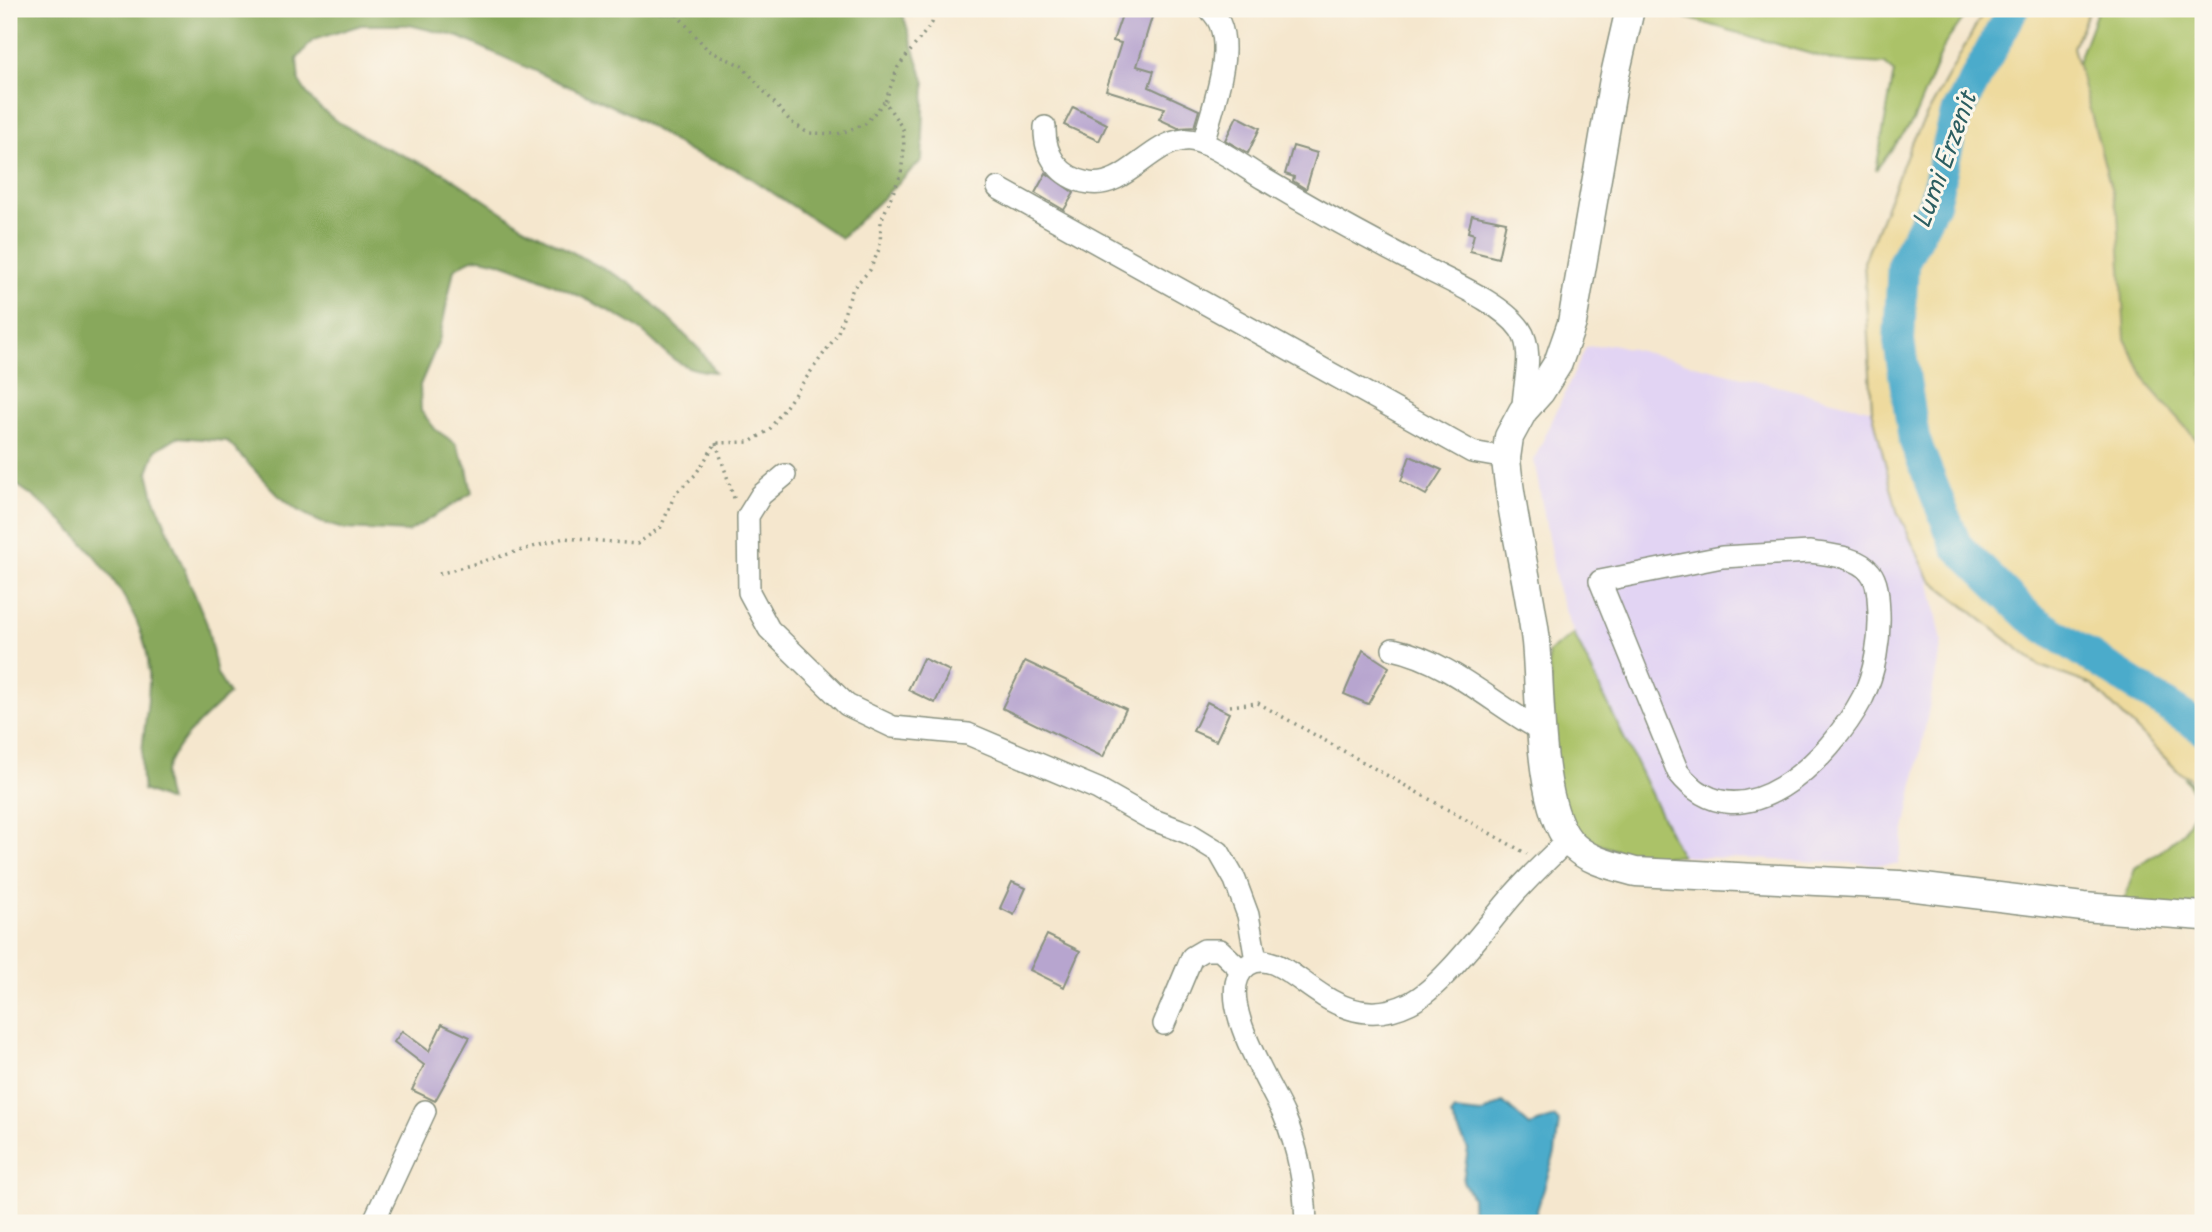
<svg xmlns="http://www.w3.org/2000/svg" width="2212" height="1232" font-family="'Playpen Sans',sans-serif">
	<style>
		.built { fill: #e2d4f3 }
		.green { fill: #abc267; stroke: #65804e; stroke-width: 2 }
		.forest { fill: #88a85c; stroke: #547248; stroke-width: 2 }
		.sand { fill: #eeda9e; stroke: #868c69; stroke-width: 2 }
		.water { fill: #4cabcb; stroke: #367480; stroke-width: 2 }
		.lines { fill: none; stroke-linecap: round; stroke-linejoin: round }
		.river { stroke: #4cabcb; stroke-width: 32 }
		.building { fill: #b7a5cf }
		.minor-casing { stroke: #8a9281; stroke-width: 24 }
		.major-casing { stroke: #8a9281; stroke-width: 31 }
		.path { stroke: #8a9281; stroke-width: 3.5; stroke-dasharray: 2 5; stroke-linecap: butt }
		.minor { stroke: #fff; stroke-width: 21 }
		.major { stroke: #fff; stroke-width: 28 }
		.labels { text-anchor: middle; stroke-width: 6; stroke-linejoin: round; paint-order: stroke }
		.water-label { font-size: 24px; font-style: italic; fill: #2c5e61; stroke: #fbf7ec }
	</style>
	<rect width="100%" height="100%" fill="#fbf7ec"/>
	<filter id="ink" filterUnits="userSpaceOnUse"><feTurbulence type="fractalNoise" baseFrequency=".0143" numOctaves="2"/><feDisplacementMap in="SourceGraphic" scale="14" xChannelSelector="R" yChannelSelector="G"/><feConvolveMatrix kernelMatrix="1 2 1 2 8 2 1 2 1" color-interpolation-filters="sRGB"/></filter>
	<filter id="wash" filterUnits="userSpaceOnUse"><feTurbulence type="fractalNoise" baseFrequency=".00686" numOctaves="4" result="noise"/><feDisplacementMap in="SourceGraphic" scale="28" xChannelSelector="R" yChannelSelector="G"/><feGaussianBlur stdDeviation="1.57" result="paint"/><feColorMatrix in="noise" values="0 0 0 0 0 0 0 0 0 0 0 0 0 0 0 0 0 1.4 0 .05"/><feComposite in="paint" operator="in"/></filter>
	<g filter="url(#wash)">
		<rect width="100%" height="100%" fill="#f5e7ce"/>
		<polygon class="built" points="1612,344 1872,410 1897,511 1929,578 1942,642 1898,865 1681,856 1574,634 1558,591 1534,460 1586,347"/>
		<g class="green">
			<polygon points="1656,9 1970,9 1945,44 1913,121 1876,170 1894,72 1885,64 1835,61"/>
			<polygon points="2098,9 2203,9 2203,587 2025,221 2069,111 2079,60"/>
			<polygon points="1574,634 1681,856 1635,857 1598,844 1575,827 1558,791 1548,653"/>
			<polygon points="2184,777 2203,794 2203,909 2123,905 2135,868 2161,851 2184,831 2195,809 2196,797"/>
		</g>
		<path class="forest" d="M9,9H901L925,83L922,160L841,238L738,170L690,152L630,114L459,37L409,25H361L313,40L297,59L299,82L314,103L335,120L377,144L444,173L525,227L634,285L701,351L715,372C668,370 664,344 630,323C603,306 507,259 478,258C470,258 461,265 454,269L439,341L420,385L421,411L436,430L455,443L467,468L472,493L408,532L343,529L320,522L297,510L277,494L227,441L177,437L156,450L148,472L154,497L207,624L217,674L229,694C206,717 175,741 165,773C163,781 167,793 169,801L143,790C137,751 150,714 149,673C148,602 67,515 9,480Z"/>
		<polygon class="sand" points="1985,9 2090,9 2073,47 2118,214 2125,339 2149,386 2203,447 2203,785 2178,771 2092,685 2040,666 1929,578 1897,511 1872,410 1864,262 1911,144"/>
		<polygon class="water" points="1503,1102 1530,1126 1554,1117 1559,1122 1555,1153 1533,1223 1473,1223 1472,1197 1463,1181 1468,1149 1451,1116 1455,1111 1481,1114"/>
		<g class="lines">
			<polyline class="river" points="2013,9 1955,117 1934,203 1903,263 1899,341 1914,439 1956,545 2029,617 2203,729"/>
		</g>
		<g id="blocks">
			<g class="building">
				<polygon points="1124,9 1152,17 1137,66 1154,71 1149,87 1199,110 1194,127 1178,128 1159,119 1165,108 1106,90 1121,43 1113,41"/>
				<polygon points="1073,107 1107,124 1099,141 1064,125"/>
				<polygon points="1237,116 1260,128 1248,153 1225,140"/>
				<polygon points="1293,146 1317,153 1306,189 1293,181 1294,177 1285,174"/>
				<polygon points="1046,173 1074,193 1064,210 1035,193"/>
				<polygon points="1472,215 1506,222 1498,258 1470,251 1474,234 1468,232"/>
				<polygon points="1410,456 1442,470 1426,495 1401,481"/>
				<polygon points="1363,650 1389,667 1368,704 1344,694"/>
				<polygon points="923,658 950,671 935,703 908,690"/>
				<polygon points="1025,661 1126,709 1103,757 1002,708"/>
				<polygon points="1207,702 1229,713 1216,741 1193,731"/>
				<polygon points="1012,882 1026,888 1014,915 1000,908"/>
				<polygon points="1047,935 1080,951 1064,987 1030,970"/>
				<polygon points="442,1024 470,1037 435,1101 412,1090 424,1065 394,1042 402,1031 429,1051"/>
			</g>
		</g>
	</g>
	<g filter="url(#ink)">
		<use href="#blocks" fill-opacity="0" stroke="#8a9281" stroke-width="2"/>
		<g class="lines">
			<defs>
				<g id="minor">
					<path d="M1045,127C1044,155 1059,178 1089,183C1124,189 1150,143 1184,140C1205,137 1245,168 1264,179C1314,209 1365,237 1417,264C1446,280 1501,302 1520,329C1536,352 1522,386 1523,411"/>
					<path d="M1203,143C1212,107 1242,36 1209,9"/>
					<polyline points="998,188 1472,452 1506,458"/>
					<polyline points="785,475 761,495 748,516 749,592 769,629 847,705 893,727 968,734 1098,789 1151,819 1188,833 1219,852 1235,880 1248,915 1256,960"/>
					<path d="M1810,552C1828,555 1858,556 1870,572C1879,583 1878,600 1879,613C1880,640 1875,672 1863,697C1831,758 1740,851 1678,772L1600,581L1722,557Z"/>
					<path d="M1393,649C1449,661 1493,704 1542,731"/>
					<polyline points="1164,1024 1192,957 1204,950 1220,950 1241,970"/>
					<polyline points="373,1223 425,1111"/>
					<path d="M1306,1223C1305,1188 1298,1148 1284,1115C1271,1085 1209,991 1248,965C1287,939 1329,1043 1410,1003C1443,987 1489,922 1515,893C1532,874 1550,857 1568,840"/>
				</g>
				<path id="major" d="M1630,9L1614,79L1572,323L1558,363L1540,392L1523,411L1509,437L1506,458C1511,520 1529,580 1536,642C1541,692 1537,802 1569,841C1584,860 1613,866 1636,872L1899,885L2083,907L2203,916"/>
			</defs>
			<use href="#minor" class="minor-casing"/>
			<use href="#major" class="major-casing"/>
			<g class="path">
				<polyline points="672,9 708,50 742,66 791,122 808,133 838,134 865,124 884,102"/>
				<polyline points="716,443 735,501"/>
				<polyline points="439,574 564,538 637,544 661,527 675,494 695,475 716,443 750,442 769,430 837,335 853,288 870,270 880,247 881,221 901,174 904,149 903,129 885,102 898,67 932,23 935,9"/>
				<polyline points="1230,706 1258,703 1527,854"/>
			</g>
			<use href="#minor" class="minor"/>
			<use href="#major" class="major"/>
		</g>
	</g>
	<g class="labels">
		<g class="water-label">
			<text transform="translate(1945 160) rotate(-70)" y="8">Lumi Erzenit</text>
		</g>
	</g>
	<rect width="2212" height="1232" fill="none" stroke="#fbf7ec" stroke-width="35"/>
</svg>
